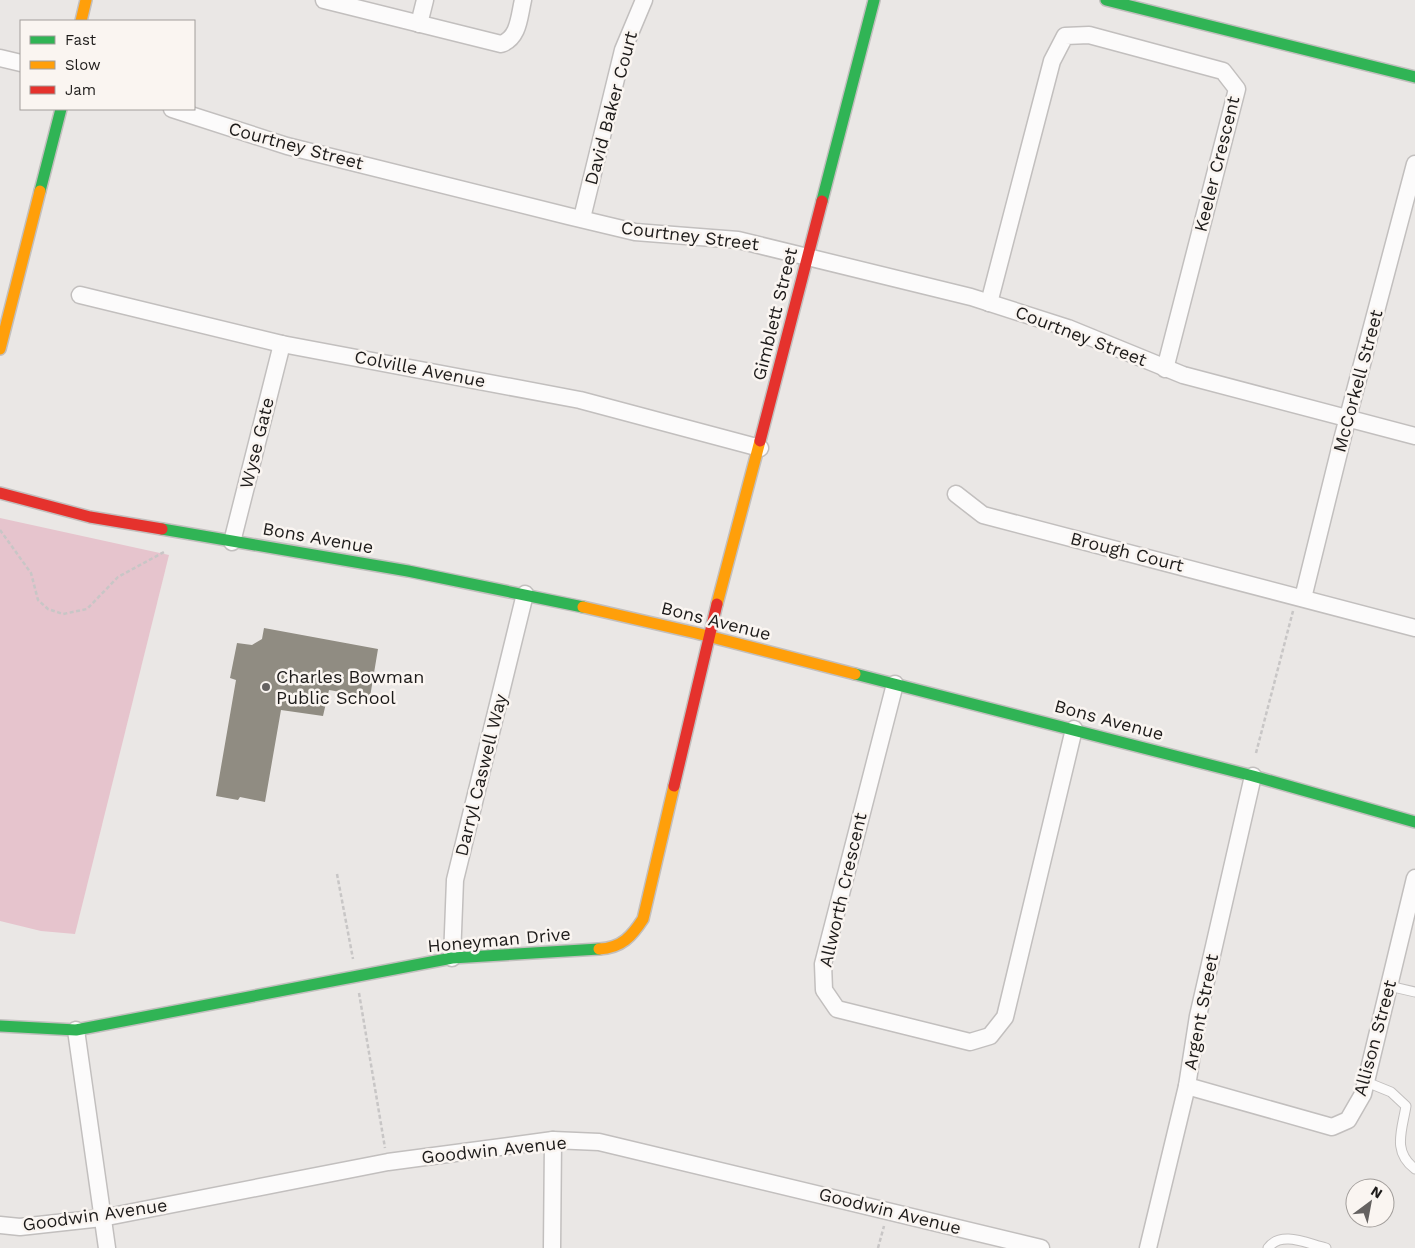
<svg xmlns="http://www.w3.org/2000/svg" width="1415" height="1248" font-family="'Work Sans',sans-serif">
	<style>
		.green { fill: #e6c4cd }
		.building { fill: #908c82 }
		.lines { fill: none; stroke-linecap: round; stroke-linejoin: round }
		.lane-casing { stroke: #c2bfbe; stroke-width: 11 }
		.street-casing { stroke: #c2bfbe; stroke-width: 19 }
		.fast-casing { stroke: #c2bfbe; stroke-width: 14 }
		.slow-casing { stroke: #c2bfbe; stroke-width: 14 }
		.jam-casing { stroke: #c2bfbe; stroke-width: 14 }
		.path { stroke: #c8c6c6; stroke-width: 2.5; stroke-dasharray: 4 2.5; stroke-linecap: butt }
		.lane { stroke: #fcfbfb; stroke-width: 9 }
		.street { stroke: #fcfbfb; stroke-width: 16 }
		.fast { stroke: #30b455; stroke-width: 11 }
		.slow { stroke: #ff9f0a; stroke-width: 11 }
		.jam { stroke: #e5322d; stroke-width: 11 }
		.poi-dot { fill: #656261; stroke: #faf5f1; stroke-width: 2 }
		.labels { text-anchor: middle; stroke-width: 5; stroke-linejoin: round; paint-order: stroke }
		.street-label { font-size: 18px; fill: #1d1b1a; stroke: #faf5f1 }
		.poi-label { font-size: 18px; fill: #1d1b1a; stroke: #faf5f1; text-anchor: start }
	</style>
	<rect width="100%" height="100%" fill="#eae7e5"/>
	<polygon class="green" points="0,518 169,555 75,934 41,931 0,921"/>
	<polygon class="building" points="264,628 378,649 370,697 329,690 323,716 281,710 265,802 240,797 238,800 216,796 236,680 230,678 237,643 252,645 262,639"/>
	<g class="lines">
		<defs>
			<g id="lane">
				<polyline points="1389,986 1415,992"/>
				<path d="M1364,1081L1391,1092L1406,1106C1402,1131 1392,1151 1415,1169"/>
				<path d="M1268,1248C1281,1230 1308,1244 1326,1248"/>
			</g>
			<g id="street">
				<path d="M324,0L501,44C519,38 519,17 523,0"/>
				<polyline points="419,24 425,0"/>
				<polyline points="0,58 21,63"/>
				<polyline points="172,109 287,146 568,216 635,232 738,240 971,297 1068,328 1183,375 1415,436"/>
				<polyline points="582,218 623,50 644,0"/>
				<polyline points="80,295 282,344 580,400 760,448"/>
				<polyline points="989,303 1052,61 1065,36 1089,35 1223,71 1237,89 1165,369"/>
				<polyline points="956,494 983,515 1415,628"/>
				<polyline points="232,542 282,344"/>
				<polyline points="1303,598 1343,436 1415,164"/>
				<polyline points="895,684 823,964 824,990 837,1009 970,1042 990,1036 1005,1017 1074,729"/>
				<polyline points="452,958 455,880 525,594"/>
				<polyline points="76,1030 107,1248"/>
				<polyline points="1187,1086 1332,1127 1348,1120 1363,1094 1415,878"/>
				<polyline points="0,1225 20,1227 102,1218 388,1162 553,1140 599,1142 1041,1248"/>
				<polyline points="552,1248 553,1140"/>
				<polyline points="1148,1248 1187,1086 1198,1016 1253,776"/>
			</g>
			<g id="fast">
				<polyline points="1106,0 1415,77"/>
				<polyline points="40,191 61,109"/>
				<polyline points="822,201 874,0"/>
				<polyline points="162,529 408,571 583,607"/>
				<polyline points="855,674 1253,776 1415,822"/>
				<polyline points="0,1026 76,1030 452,958 599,949"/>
			</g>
			<g id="slow">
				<polyline points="81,21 86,0"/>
				<polyline points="0,349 40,191"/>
				<polyline points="717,604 760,441"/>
				<polyline points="583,607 696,633 855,674"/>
				<path d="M599,949C622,948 632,936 643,919L674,786"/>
			</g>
			<g id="jam">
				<polyline points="760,441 822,201"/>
				<polyline points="0,493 90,517 162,529"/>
				<polyline points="674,786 717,604"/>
			</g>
		</defs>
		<use href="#lane" class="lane-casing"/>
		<use href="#street" class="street-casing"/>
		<use href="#fast" class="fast-casing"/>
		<use href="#slow" class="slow-casing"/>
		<use href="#jam" class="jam-casing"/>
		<g class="path">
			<polyline points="0,530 31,573 38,600 48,609 63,614 87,609 118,577 164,552"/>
			<polyline points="1256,753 1293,611"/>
			<polyline points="337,874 353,959"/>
			<polyline points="359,993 385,1148"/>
			<polyline points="878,1248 884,1226"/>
		</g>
		<use href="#lane" class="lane"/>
		<use href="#street" class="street"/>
		<use href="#fast" class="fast"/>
		<use href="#slow" class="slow"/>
		<use href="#jam" class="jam"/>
	</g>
	<circle class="poi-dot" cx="266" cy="687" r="5"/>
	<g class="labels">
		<g class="street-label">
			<text transform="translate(611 108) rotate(-75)" y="6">David Baker Court</text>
			<text transform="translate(296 146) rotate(15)" y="6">Courtney Street</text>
			<text transform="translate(1217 164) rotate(-76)" y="6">Keeler Crescent</text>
			<text transform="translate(690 236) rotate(7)" y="6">Courtney Street</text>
			<text transform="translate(775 314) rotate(-76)" y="6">Gimblett Street</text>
			<text transform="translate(1081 336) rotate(21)" y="6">Courtney Street</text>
			<text transform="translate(420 369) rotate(11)" y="6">Colville Avenue</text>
			<text transform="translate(1358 381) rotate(-75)" y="6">McCorkell Street</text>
			<text transform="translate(257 443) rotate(-76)" y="6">Wyse Gate</text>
			<text transform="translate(318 538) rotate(10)" y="6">Bons Avenue</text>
			<text transform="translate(1127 552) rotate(14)" y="6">Brough Court</text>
			<text transform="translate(716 621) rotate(14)" y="6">Bons Avenue</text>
			<text transform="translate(1109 720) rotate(15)" y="6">Bons Avenue</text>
			<text transform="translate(481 775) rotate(-76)" y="6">Darryl Caswell Way</text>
			<text transform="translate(843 890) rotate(-77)" y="6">Allworth Crescent</text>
			<text transform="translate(499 940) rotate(-5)" y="6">Honeyman Drive</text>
			<text transform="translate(1201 1012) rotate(-79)" y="6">Argent Street</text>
			<text transform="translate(1375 1038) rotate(-75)" y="6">Allison Street</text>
			<text transform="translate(494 1150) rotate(-6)" y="6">Goodwin Avenue</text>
			<text transform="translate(890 1211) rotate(14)" y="6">Goodwin Avenue</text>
			<text transform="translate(95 1215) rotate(-8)" y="6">Goodwin Avenue</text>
		</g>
		<g class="poi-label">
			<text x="276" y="683">Charles Bowman<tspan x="276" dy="21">Public School</tspan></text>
		</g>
	</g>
	<rect x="20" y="20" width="175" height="90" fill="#faf5f1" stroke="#a29e9b"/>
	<rect x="30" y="36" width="25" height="8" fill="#30b455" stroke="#a29e9b"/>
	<text x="65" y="45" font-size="15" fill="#1d1b1a">Fast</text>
	<rect x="30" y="61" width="25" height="8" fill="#ff9f0a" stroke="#a29e9b"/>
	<text x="65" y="70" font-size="15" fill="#1d1b1a">Slow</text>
	<rect x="30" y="86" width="25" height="8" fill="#e5322d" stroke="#a29e9b"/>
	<text x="65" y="95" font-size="15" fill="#1d1b1a">Jam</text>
	<g transform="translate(1370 1203) rotate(32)"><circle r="24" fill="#faf5f1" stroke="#a29e9b"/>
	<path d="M0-4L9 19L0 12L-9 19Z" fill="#656261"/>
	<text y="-8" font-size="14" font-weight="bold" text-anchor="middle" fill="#1d1b1a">N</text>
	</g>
</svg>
